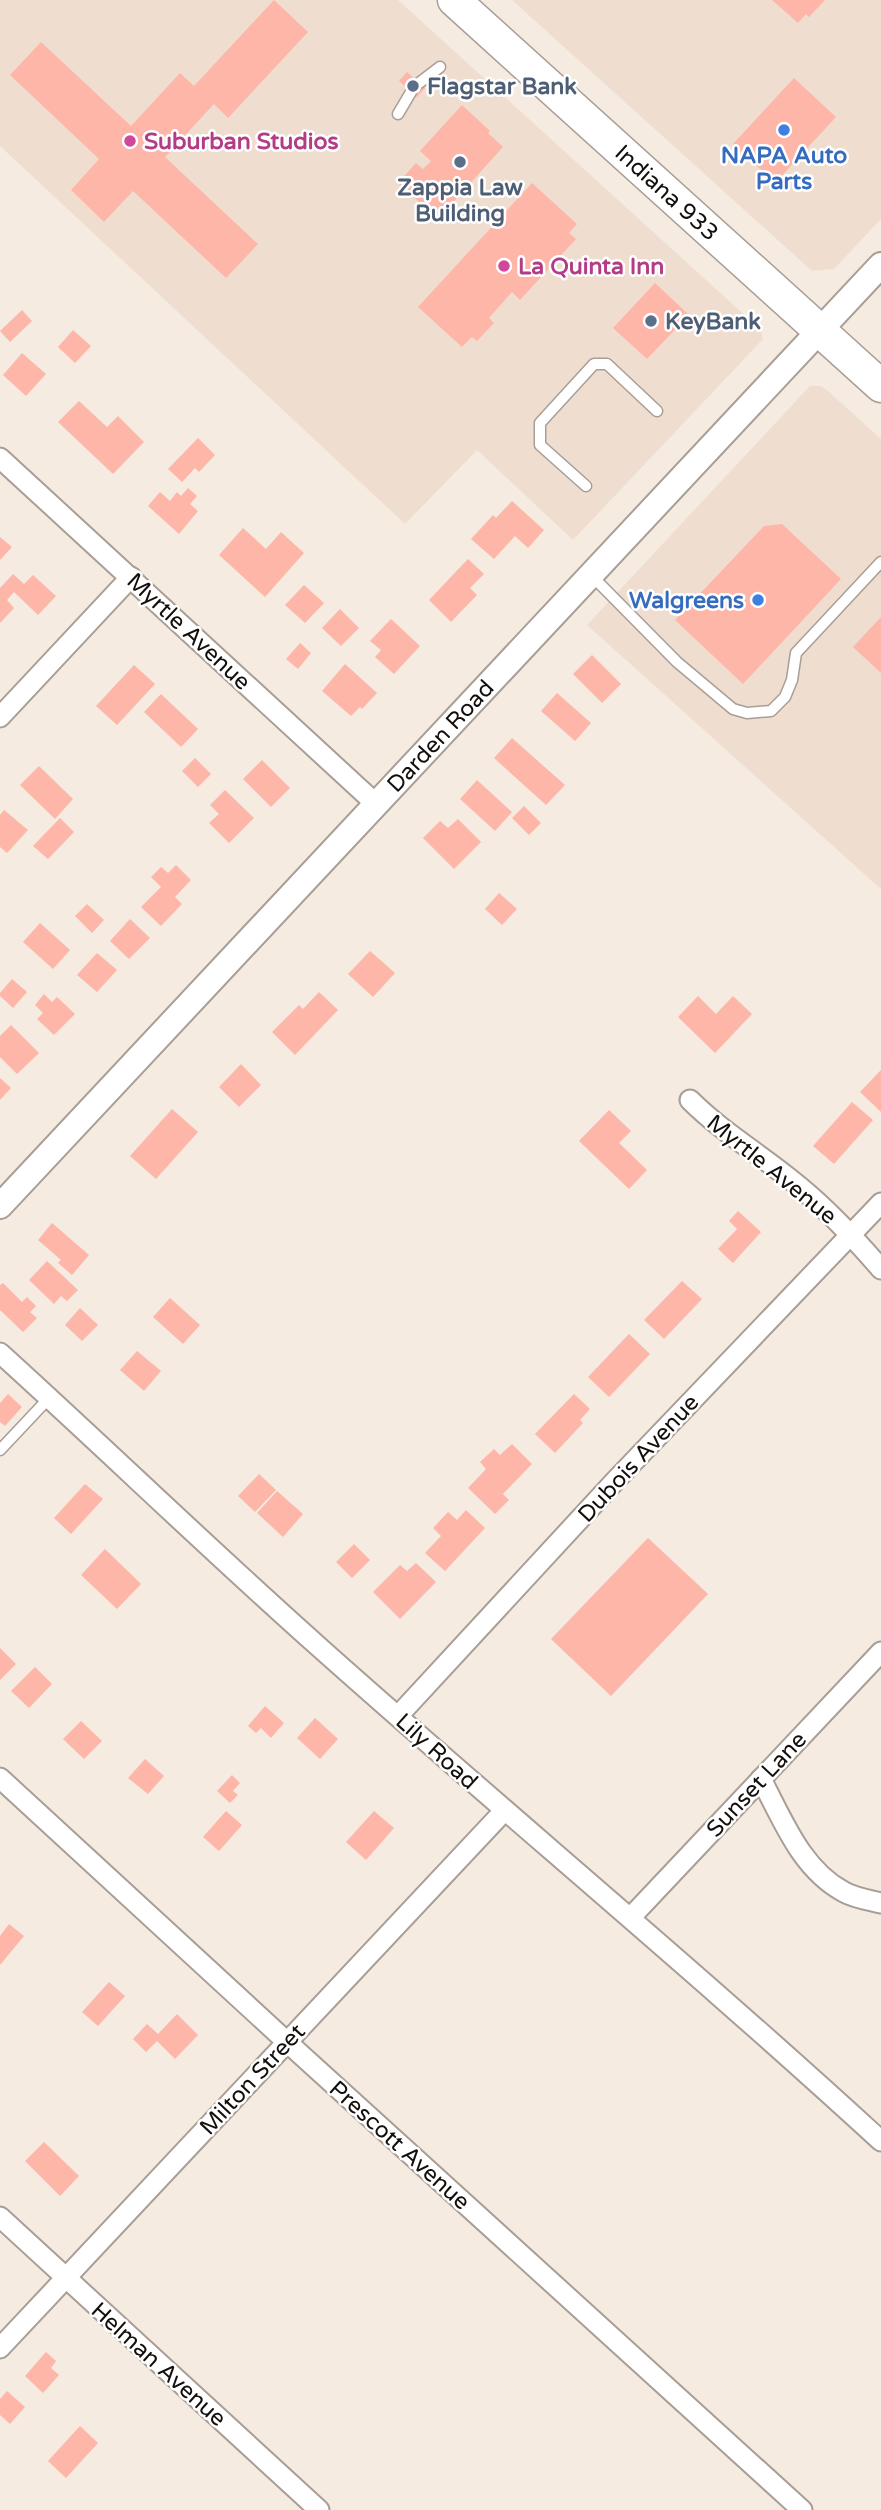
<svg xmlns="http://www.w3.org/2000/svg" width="881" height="2510" font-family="'Varela Round',sans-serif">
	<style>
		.built { fill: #efded0 }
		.building { fill: #feb6a9 }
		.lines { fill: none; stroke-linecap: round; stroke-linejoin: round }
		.service-casing { stroke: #a89e96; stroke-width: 13 }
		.minor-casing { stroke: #a89e96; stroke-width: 23 }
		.tertiary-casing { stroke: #a89e96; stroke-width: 28 }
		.primary-casing { stroke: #a89e96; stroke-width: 35 }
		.service { stroke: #fff; stroke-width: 10 }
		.minor { stroke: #fff; stroke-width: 19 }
		.tertiary { stroke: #fff; stroke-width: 24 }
		.primary { stroke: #fff; stroke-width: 32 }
		.service-dot { fill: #5c6f8a; stroke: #fff; stroke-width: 2.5 }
		.shop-dot { fill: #3f7fe0; stroke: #fff; stroke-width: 2.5 }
		.hotel-dot { fill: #d1479c; stroke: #fff; stroke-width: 2.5 }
		.labels { text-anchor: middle; stroke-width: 5; stroke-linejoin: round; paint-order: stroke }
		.service-label { font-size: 23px; font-weight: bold; fill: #4e5e75; stroke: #fff; text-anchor: start }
		.hotel-label { font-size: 23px; font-weight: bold; fill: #b23c85; stroke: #fff; text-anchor: start }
		.shop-label { font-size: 23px; font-weight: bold; fill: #366cbe; stroke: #fff }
		.street-label { font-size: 23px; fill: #110e0b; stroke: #fff }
	</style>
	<rect width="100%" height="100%" fill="#f5ebe1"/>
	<g class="built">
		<polygon points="0,0 398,0 761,330 763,339 573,540 477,450 405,524 0,146"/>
		<polygon points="512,0 881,0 881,219 834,269 812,271"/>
		<polygon points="810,386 821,386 828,391 881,439 881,889 587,625"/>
	</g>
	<g class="building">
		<polygon points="274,0 308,32 228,118 214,104 165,157 258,244 226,278 133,191 104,222 71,190 99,159 10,75 41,42 131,126 180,73 194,86"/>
		<polygon points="772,0 825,0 809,17 806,14 798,23"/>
		<polygon points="407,72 425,88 417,97 399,81"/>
		<polygon points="794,78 836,117 775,183 733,144"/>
		<polygon points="462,105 490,131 488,133 503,147 438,219 398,183 416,163 423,169 431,161 420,151"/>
		<polygon points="532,183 577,224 569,233 576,239 520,300 512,292 489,318 494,323 477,341 472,337 462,347 418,307"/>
		<polygon points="655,283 689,315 647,359 613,328"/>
		<polygon points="22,310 32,321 10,342 0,331"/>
		<polygon points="73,330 91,346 75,363 58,347"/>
		<polygon points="22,353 46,374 26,396 3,375"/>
		<polygon points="79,401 107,427 118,416 144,442 113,474 58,422"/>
		<polygon points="198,438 215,455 199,472 195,468 182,482 168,469"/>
		<polygon points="188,488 197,496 190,504 198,511 179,534 148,506 160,492 170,501 177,492 181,496"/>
		<polygon points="512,501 544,530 528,548 515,536 494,559 471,539 493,515 496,518"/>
		<polygon points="782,524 841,579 743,684 675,620 764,526"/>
		<polygon points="243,528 266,549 281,532 304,553 265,597 219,555"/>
		<polygon points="0,537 12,547 0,560"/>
		<polygon points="468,559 484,574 470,588 477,595 451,622 429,600"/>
		<polygon points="13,574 24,584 33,575 56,596 38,615 14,592 7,600 14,608 0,623 0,588"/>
		<polygon points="304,585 324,603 305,623 285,605"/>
		<polygon points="340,609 359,628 341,646 322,628"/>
		<polygon points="881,617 881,673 853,647"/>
		<polygon points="391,619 420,646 394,674 375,657 381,650 370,641"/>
		<polygon points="300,643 311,653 298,669 286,659"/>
		<polygon points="592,655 621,684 602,703 573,674"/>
		<polygon points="345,664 377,693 362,709 360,707 351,716 322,691"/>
		<polygon points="134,665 155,684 117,725 96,706"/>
		<polygon points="557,693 591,723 575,741 541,711"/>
		<polygon points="161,694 198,729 181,747 144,712"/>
		<polygon points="512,738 565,785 546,805 494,758"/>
		<polygon points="195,758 211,774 198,787 182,771"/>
		<polygon points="262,760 290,788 271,807 243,779"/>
		<polygon points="39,766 73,799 55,819 20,785"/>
		<polygon points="477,780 512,812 495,831 460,799"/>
		<polygon points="225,790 254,818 229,843 209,823 219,814 210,805"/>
		<polygon points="524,806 541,823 529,835 512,818"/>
		<polygon points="4,810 28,830 7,853 0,847 0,815"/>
		<polygon points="60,818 74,832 48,859 33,846"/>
		<polygon points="458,819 481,842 454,869 423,838 440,821 448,828"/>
		<polygon points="176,865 191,880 175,897 182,904 161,926 141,907 161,887 151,877 161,867 168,873"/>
		<polygon points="499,893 517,909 502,925 485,909"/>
		<polygon points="87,904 104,920 92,933 75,916"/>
		<polygon points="130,919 150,938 129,959 110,941"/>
		<polygon points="40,923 70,950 53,969 23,942"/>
		<polygon points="370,951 395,973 373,997 348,974"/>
		<polygon points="97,953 117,970 97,992 77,975"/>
		<polygon points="12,979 27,992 13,1008 0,996 0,993"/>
		<polygon points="319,992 338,1010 295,1055 272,1032 299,1005 303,1009"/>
		<polygon points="44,994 52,1002 57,997 75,1014 54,1035 37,1019 43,1013 35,1005"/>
		<polygon points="698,996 716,1014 733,996 752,1014 715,1053 678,1017"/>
		<polygon points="11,1025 39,1053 17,1074 0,1057 0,1036"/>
		<polygon points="241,1064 261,1085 239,1107 219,1087"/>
		<polygon points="881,1070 881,1112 860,1092"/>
		<polygon points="0,1078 11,1088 0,1100"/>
		<polygon points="852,1102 873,1120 834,1164 813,1146"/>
		<polygon points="172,1109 198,1132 156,1179 130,1156"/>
		<polygon points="609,1110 631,1131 619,1143 647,1170 629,1189 579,1141"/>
		<polygon points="738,1211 761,1232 733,1263 718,1249 737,1229 729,1221"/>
		<polygon points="52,1223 89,1255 72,1275 58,1263 61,1260 38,1240"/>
		<polygon points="47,1261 78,1290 67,1301 61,1296 54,1304 29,1280"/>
		<polygon points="682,1281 702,1299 664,1339 644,1320"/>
		<polygon points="3,1283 22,1302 27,1297 36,1306 30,1312 37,1318 23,1332 0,1310 0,1285"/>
		<polygon points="170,1298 200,1325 183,1344 153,1317"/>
		<polygon points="80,1308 98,1325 82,1341 65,1325"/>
		<polygon points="629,1334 650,1354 609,1397 588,1377"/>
		<polygon points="137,1351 161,1371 144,1391 120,1370"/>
		<polygon points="8,1394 22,1407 5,1426 0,1422 0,1403"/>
		<polygon points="574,1394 590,1409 580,1420 583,1423 555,1453 535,1434"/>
		<polygon points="512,1444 532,1464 503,1494 509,1500 495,1514 468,1488 486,1469 480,1462 494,1449 500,1455"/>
		<polygon points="259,1474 276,1490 255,1512 238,1496"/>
		<polygon points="85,1484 103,1499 71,1534 54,1518"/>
		<polygon points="277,1491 303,1514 283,1537 257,1513"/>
		<polygon points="466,1510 485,1528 445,1571 425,1553 441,1536 433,1528 448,1512 457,1520"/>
		<polygon points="648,1538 708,1594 611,1696 551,1639"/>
		<polygon points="354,1544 370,1560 352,1578 336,1562"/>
		<polygon points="105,1549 141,1584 117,1609 81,1575"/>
		<polygon points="416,1563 436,1582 400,1619 373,1592 400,1565 407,1571"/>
		<polygon points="0,1648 16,1664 0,1680"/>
		<polygon points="35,1667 52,1684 29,1708 11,1691"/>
		<polygon points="265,1706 284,1723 271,1738 261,1728 256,1733 248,1726"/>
		<polygon points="315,1718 338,1739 320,1759 297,1738"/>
		<polygon points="81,1721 102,1741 84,1759 63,1739"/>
		<polygon points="145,1759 164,1776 148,1794 128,1778"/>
		<polygon points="232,1775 240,1783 233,1791 238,1795 230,1803 217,1791"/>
		<polygon points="226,1811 242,1825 219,1851 203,1837"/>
		<polygon points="374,1811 394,1828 366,1860 346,1842"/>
		<polygon points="9,1924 24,1936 0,1965 0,1936"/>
		<polygon points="109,1982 125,1996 98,2026 82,2012"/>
		<polygon points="177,2014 198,2035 175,2059 157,2041 146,2052 133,2039 147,2024 158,2034"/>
		<polygon points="44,2142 79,2176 60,2196 25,2161"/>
		<polygon points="46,2352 56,2361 51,2368 59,2375 43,2393 25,2376"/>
		<polygon points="7,2391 25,2407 10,2424 0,2415 0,2399"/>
		<polygon points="80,2426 98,2443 66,2478 48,2461"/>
	</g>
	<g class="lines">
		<defs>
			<g id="service">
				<polyline points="419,83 440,67"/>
				<polyline points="398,114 411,92"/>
				<polyline points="586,486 540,445 540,423 594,364 607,364 657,411"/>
				<polyline points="592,576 677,662 733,709 747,713 771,711 785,697 792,680 796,653 881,562"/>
				<polyline points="0,1450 49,1398"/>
			</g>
			<g id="minor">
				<polyline points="0,458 376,804"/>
				<polyline points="0,717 131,577"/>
				<path d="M690,1100C724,1134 765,1157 801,1188C830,1212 856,1240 881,1269"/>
				<path d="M0,1353C107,1450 211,1551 319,1647C505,1813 697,1972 881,2141"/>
				<polyline points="398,1716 615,1481 881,1203"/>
				<polyline points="0,1778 287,2042 802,2510"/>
				<path d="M761,1779C783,1820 801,1869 844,1892C855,1898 869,1900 881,1903"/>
				<polyline points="631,1917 881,1652"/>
				<polyline points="0,2217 319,2510"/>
				<polyline points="0,2348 504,1811"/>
			</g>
			<g id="tertiary">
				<path id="s1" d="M0,1206L881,265"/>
			</g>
			<g id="primary">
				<path id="s2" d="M454,0L881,386"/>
			</g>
		</defs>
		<use href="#service" class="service-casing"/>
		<use href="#minor" class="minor-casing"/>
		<use href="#tertiary" class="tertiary-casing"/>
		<use href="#primary" class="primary-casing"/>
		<use href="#service" class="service"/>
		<use href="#minor" class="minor"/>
		<use href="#tertiary" class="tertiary"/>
		<use href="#primary" class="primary"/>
	</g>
	<g class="service-dot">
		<circle cx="413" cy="86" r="7"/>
		<circle cx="460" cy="162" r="7"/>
		<circle cx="651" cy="321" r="7"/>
	</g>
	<g class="shop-dot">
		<circle cx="784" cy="130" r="7"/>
		<circle cx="758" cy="600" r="7"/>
	</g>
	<g class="hotel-dot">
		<circle cx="130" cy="141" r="7"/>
		<circle cx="504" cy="266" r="7"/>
	</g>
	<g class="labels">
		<g class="service-label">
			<text x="427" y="94">Flagstar Bank</text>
			<text x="460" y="195" text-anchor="middle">Zappia Law<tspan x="460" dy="26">Building</tspan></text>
			<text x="665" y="329">KeyBank</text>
		</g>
		<g class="hotel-label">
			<text x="144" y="149">Suburban Studios</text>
			<text x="518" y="274">La Quinta Inn</text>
		</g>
		<g class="shop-label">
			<text x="784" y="163">NAPA Auto<tspan x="784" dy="26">Parts</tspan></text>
			<text x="744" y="608" text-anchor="end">Walgreens</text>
		</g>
		<g class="street-label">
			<text dy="8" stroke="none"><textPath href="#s2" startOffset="287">Indiana 933</textPath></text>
			<text transform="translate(189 631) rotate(43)" y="8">Myrtle Avenue</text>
			<text dy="8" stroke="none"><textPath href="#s1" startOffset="644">Darden Road</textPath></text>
			<text transform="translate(772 1169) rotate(39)" y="8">Myrtle Avenue</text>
			<text transform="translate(638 1458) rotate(-47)" y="8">Dubois Avenue</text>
			<text transform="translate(437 1751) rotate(42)" y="8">Lily Road</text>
			<text transform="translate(756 1784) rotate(-47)" y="8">Sunset Lane</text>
			<text transform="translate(252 2079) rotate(-47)" y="8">Milton Street</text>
			<text transform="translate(400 2145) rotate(42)" y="8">Prescott Avenue</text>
			<text transform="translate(159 2364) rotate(42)" y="8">Helman Avenue</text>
		</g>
	</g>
</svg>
